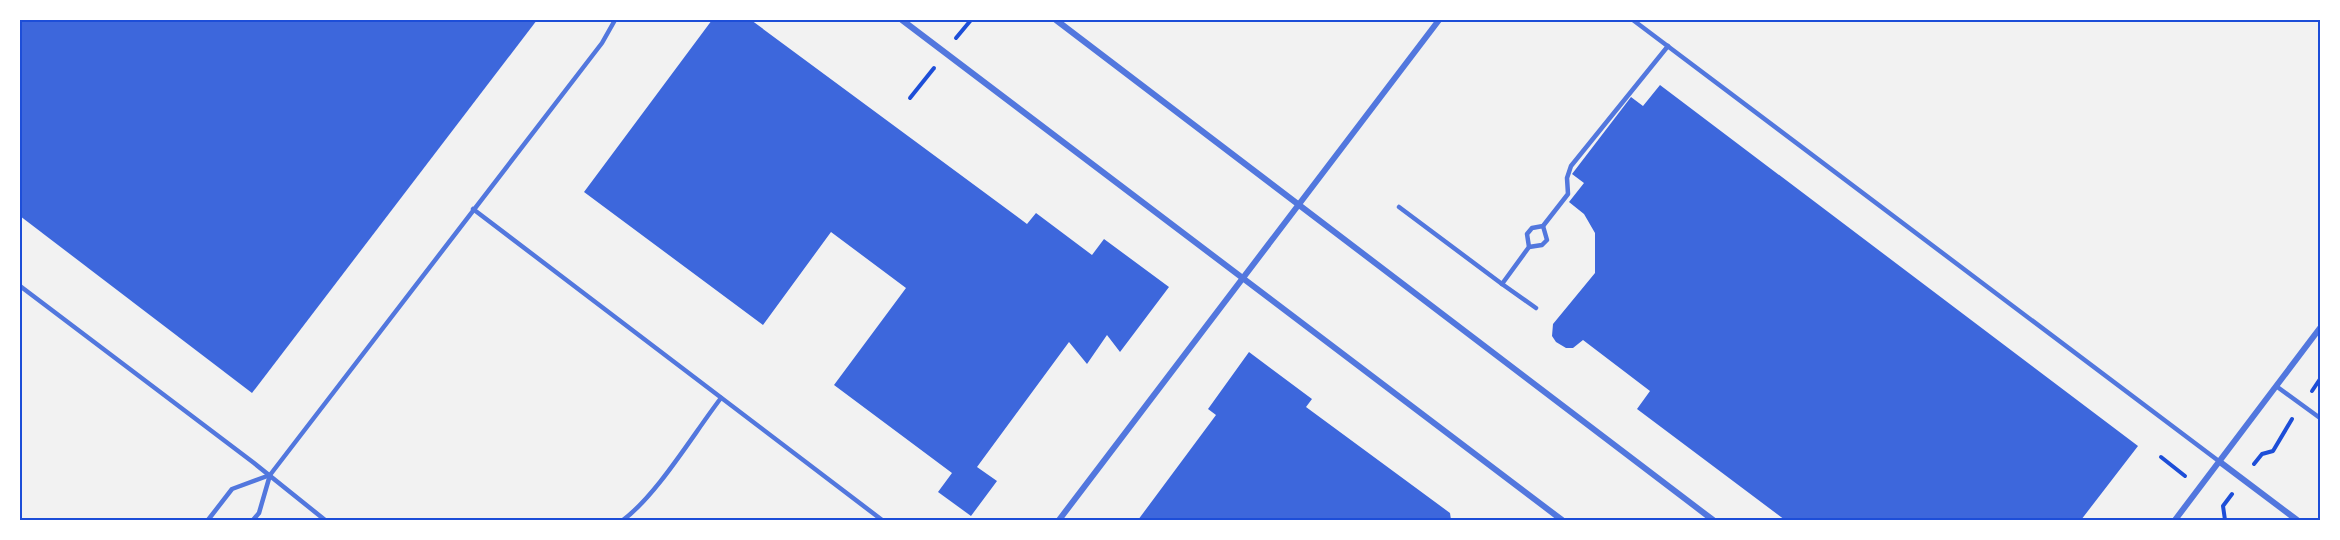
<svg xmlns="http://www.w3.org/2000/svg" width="2340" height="540" font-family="Figtree,sans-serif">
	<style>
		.building { fill: #3d67dc }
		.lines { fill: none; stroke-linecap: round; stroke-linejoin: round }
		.path { stroke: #1d4ed8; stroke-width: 4 }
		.service { stroke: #5277de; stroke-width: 4.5 }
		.minor { stroke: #5277de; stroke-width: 6 }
		.neatline { fill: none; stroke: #1d4ed8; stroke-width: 2 }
	</style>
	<rect width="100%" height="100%" fill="#f2f2f2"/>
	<g class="building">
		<polygon points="20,20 537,20 252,393 20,216"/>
		<polygon points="712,20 751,20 1027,224 1036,213 1092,255 1104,239 1169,287 1120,352 1107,335 1087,364 1069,342 977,467 997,481 971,516 938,492 952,473 834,385 906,288 831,232 763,325 584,192"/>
		<polygon points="1660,85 2138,446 2081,520 1785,520 1637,409 1650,391 1583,340 1573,348 1566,348 1556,342 1552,336 1553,324 1595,273 1595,233 1584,214 1569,202 1584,183 1572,174 1631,97 1643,106"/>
		<polygon points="1249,352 1312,399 1306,407 1450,513 1451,520 1138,520 1216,415 1208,409"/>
	</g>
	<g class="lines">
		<g class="path">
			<polyline points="956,38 971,20"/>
			<polyline points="910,98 934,68"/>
			<polyline points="2312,391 2320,379"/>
			<polyline points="2161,457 2185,476"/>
			<polyline points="2254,464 2262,454 2273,451 2292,419"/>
			<polyline points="2225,520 2223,506 2232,494"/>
		</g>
		<g class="service">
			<polyline points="1633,20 2220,462"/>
			<polyline points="1399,207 1502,284 1529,247 1527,234 1532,228 1543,226 1568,194 1567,178 1571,166 1668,46"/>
			<polyline points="473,209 882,520"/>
			<polyline points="1529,247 1542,245 1547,240 1543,226"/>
			<polyline points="1502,284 1536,308"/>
			<polyline points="20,286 254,463 325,520"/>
			<polyline points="2276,386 2320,418"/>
			<polyline points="208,520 232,489 270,475"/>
			<polyline points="253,520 259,513 270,475 602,43 615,20"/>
			<path d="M623,520C657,495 694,433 721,398"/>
		</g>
		<g class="minor">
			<polyline points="902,20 1562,520"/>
			<polyline points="1056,20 1713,520"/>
			<polyline points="2220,462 2297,520"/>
			<polyline points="1059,520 1439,20"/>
			<polyline points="2175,520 2320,328"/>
		</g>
	</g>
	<rect width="2340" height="540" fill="none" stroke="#ffffff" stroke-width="42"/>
	<rect x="21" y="21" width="2298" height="498" class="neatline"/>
</svg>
